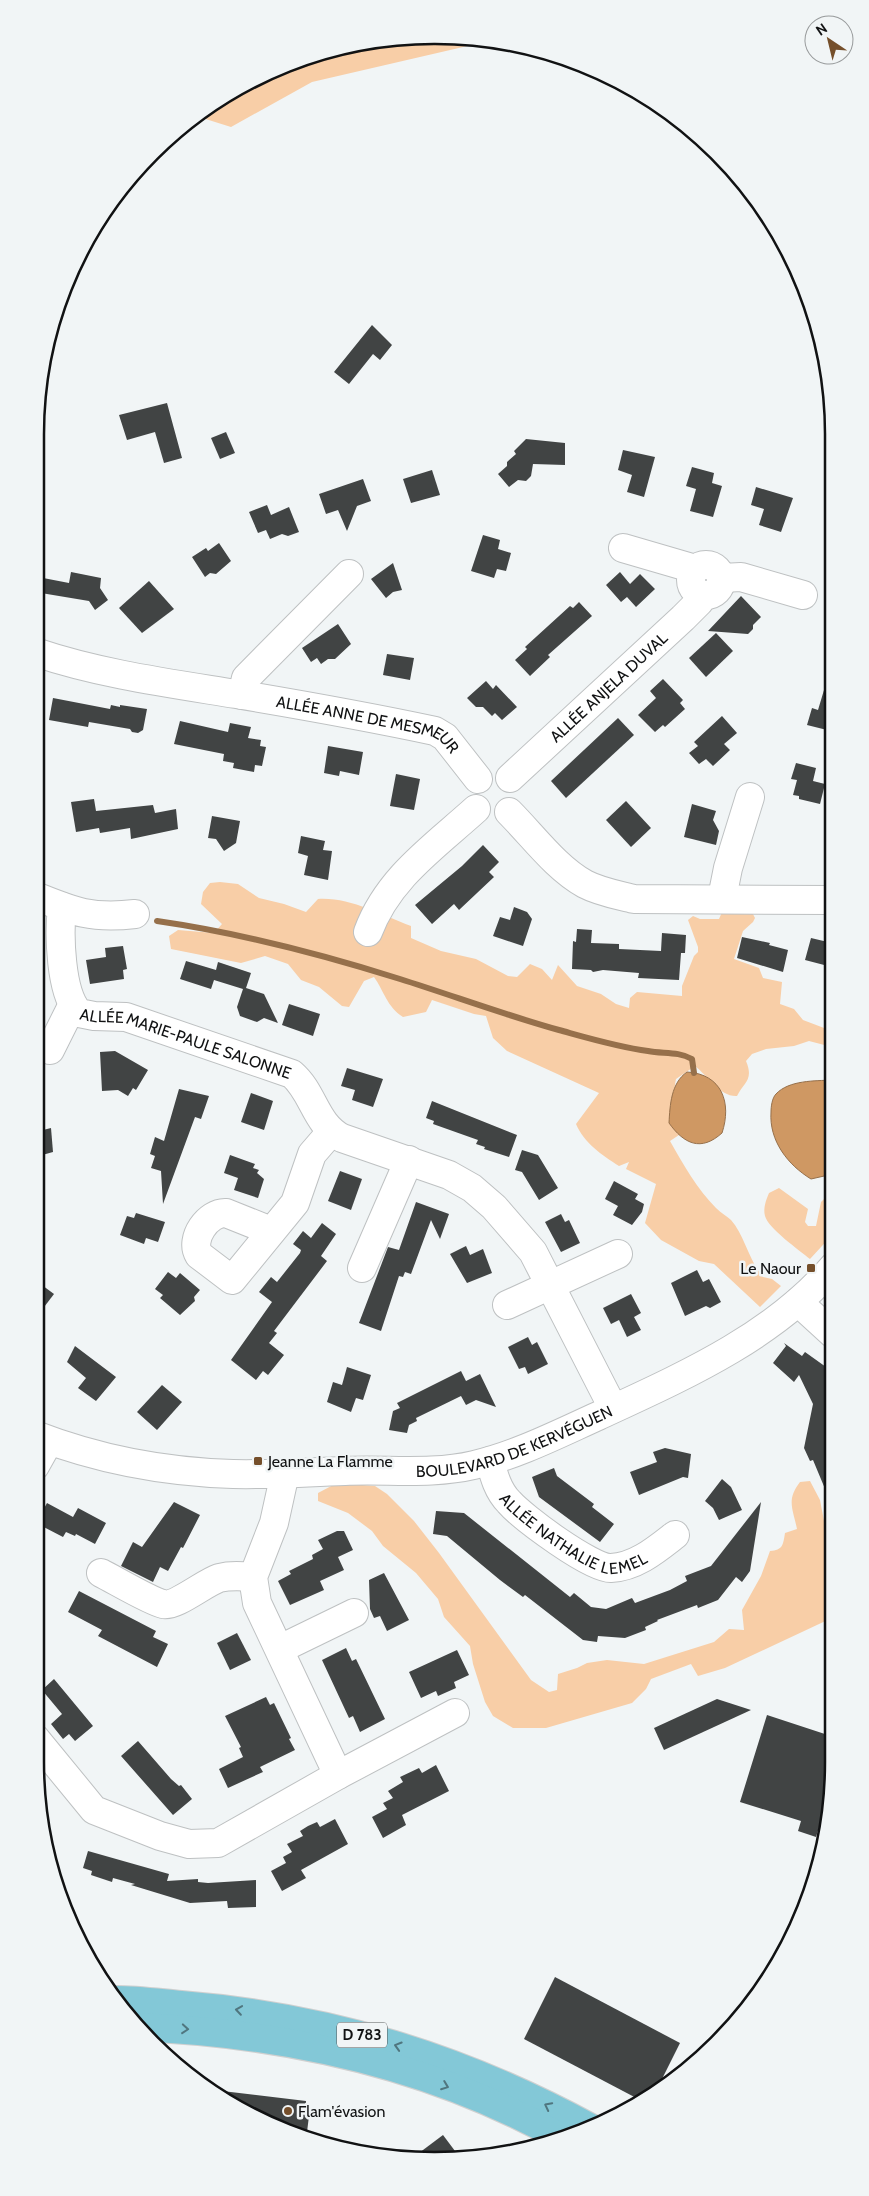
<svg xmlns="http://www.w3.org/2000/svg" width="869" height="2196" font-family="Cabin,sans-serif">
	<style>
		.green { fill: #f8cea7 }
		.water { fill: #cf9863; stroke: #96704b }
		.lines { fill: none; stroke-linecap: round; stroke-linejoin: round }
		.stream { stroke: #96704b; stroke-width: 6 }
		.building { fill: #414444 }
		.minor-casing { stroke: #bec1c2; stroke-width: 30 }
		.major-casing { stroke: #cfd0d0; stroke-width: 30 }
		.minor { stroke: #fff; stroke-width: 28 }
		.major { stroke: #83c8d7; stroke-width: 28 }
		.oneway { stroke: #50767f }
		.poi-dot { fill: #754f2b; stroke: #f1f5f6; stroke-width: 2 }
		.labels { text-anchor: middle; stroke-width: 5; stroke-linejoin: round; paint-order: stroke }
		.shield { fill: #f1f5f6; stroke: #545657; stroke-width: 1 }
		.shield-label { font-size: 15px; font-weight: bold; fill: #111213 }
		.street-label { font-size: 16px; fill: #111213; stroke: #f1f5f6 }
		.poi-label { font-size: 16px; fill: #111213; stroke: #f1f5f6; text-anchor: start }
		.rim { fill: none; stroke: #111213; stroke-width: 2.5 }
	</style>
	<rect width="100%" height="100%" fill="#f1f5f6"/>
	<g class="green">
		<polygon points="461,36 489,41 312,82 231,127 196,116 235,88 306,56 383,38"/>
		<path d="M220,882L238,884L259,898L284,904L306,912L318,899C350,897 381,915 411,926V938L441,951L476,959L508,976L517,977L530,964L542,969L552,980L558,965L577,986L601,994L616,1004L629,1008L630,998L637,992L682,996V986L694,956L698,952V947L688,920L693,916L700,919H719L723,910L752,912L755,918L753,922L743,931L734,959L759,968L763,978L782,982L780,1004L794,1009L803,1020L832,1031V1047L809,1041L794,1046L766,1049L752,1054L746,1061C754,1080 744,1082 737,1096C720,1097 708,1076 695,1066L676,1079C672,1096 678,1115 679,1135L670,1141C683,1164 697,1189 716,1208C721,1213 727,1216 731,1220C744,1234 749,1261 763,1277L772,1279L781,1286L760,1307L714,1264L699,1261L661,1240L645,1223L656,1184L626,1169L629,1162L619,1166C602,1155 584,1143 576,1124L599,1093L507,1051L493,1038L486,1016L474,1014L432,1000L426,1012L403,1017C387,1007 384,991 374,977L364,981L349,1007L342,1006L319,987L301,980L288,964L265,956L241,963L171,949L169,936L178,930L214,933L222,924L201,904L203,892L210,883Z"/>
		<path d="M779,1188L808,1209L805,1222L808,1226H816L821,1202L833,1190V1234L810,1259C799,1250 768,1228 765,1216C763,1208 766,1200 769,1193Z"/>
		<path d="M810,1481L820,1500L824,1521L833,1526L834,1617L725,1668L698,1676L691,1664L651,1679L646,1689L632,1703L546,1728H513L493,1716L485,1702L473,1664L470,1646L444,1617L438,1599L416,1573L383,1546L372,1531L348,1513L318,1501V1493L337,1483L375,1486L387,1494L414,1521L439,1553L531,1680L549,1692L557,1690L558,1674L577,1668L587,1663L607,1660L644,1664L714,1642L729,1629L744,1630L742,1610L761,1576L770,1551C783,1550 783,1545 785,1533L797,1529C793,1509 786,1500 800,1482Z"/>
	</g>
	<g class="water">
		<path d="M687,1072C722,1074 732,1103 722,1133C701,1152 684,1144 669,1123C670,1105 671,1083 687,1072Z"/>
		<path d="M832,1080L833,1174L811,1179C788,1165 769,1141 771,1112C771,1107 772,1098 776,1094C789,1080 815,1081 832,1080Z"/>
	</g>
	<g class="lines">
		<path class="stream" d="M157,921C240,933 321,954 400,979C454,996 505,1015 559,1030C588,1038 618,1047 648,1051C663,1054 678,1051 692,1059L694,1073"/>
	</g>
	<g class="building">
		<polygon points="372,325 392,345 380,360 373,354 349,384 334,372"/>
		<polygon points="167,403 182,458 164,463 155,432 127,440 119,415"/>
		<polygon points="226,432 235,453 220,459 211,438"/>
		<polygon points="526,439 565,443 565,465 533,464 531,476 526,481 518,480 509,487 498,474 507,466 507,462 516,454 514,451"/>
		<polygon points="623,450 655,457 644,497 627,492 632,475 618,470"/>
		<polygon points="692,467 714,473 712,483 722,486 713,517 690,511 696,489 686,486"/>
		<polygon points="432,470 440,495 411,503 403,479"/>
		<polygon points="363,479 371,501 357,506 347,531 338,510 326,514 319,494"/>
		<polygon points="756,487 793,498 781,532 759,525 764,509 751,505"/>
		<polygon points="267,505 271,515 289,507 299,532 288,536 282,534 270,539 266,530 258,533 249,512"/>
		<polygon points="483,535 500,540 498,549 511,553 506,571 497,569 494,578 471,571"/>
		<polygon points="219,543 231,561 216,574 210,573 205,577 192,557 206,548 208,551"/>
		<polygon points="393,563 402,590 393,592 386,598 371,579"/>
		<polygon points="71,572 101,578 100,588 108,600 95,610 89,601 35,592 38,577 69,583"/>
		<polygon points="620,572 630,584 640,574 655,589 636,607 627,597 621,602 606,585"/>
		<polygon points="149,581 174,609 142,633 119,608"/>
		<polygon points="741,596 761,617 753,625 753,629 748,634 708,631"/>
		<polygon points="579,602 592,616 548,655 550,657 530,676 515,660 527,649 525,647 570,606 573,608"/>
		<polygon points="338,624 351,644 335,659 328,659 321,664 317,658 311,662 302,648"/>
		<polygon points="716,633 733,651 706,677 689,658"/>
		<polygon points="387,654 414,658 410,680 383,675"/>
		<polygon points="663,679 683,700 680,703 685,709 665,727 663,725 655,732 638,715 656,698 650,691"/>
		<polygon points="827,680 831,681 831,731 807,725 812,708 818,710"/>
		<polygon points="486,681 493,689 496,685 517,707 502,720 495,713 492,716 483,707 476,707 467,698"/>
		<polygon points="53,698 110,709 111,705 120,707 120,705 147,709 143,730 138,733 132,732 130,729 89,722 88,727 49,720"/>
		<polygon points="722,716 737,733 724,744 730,750 713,766 706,759 699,764 689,753 698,746 694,742"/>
		<polygon points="618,718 634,735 566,798 551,781"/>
		<polygon points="180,721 228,732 230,723 251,727 248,738 261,740 260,746 266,747 262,766 255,765 254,772 233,768 234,763 223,761 224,754 174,744"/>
		<polygon points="328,746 363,752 359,775 340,771 339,776 324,773"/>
		<polygon points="796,763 816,768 813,781 825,784 820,804 799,799 799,796 793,795 797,780 791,779"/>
		<polygon points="396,774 420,779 414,810 390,806"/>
		<polygon points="94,799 96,811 153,805 155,813 176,809 178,829 131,839 130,828 100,833 99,828 76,832 71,802"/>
		<polygon points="626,801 651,828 631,847 606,820"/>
		<polygon points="692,804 716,811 713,820 719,831 716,845 684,837"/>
		<polygon points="212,816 240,821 236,843 224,851 216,839 208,838"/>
		<polygon points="301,836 325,841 323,850 332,851 328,880 304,875 308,856 298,853"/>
		<polygon points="483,845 499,862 489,872 494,877 459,910 454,904 432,924 415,905 462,866"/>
		<polygon points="514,907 527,912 532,919 523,946 493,936 500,917 510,920"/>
		<polygon points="577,929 592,930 591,943 619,944 619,949 661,951 662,933 686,935 685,953 681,953 679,980 638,978 639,973 603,970 593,972 591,970 572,969 573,941 576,942"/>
		<polygon points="742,937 770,943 769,945 788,950 783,972 737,958"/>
		<polygon points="811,938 832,943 832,965 828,964 828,966 805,960"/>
		<polygon points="123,946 127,969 123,970 124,979 90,984 86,960 106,957 105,948"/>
		<polygon points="186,961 216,970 218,962 251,973 246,988 264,994 278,1023 264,1018 257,1022 240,1016 237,1007 243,989 214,980 211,989 180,979"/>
		<polygon points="289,1004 320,1014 313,1036 282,1025"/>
		<polygon points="115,1051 148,1070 136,1090 133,1088 128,1096 118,1090 102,1091 100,1052"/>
		<polygon points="347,1068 383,1079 373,1107 352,1100 355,1090 341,1086"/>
		<polygon points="179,1089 209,1096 201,1119 195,1117 163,1204 161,1171 151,1168 155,1156 150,1154 155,1137 164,1141"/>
		<polygon points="251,1093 273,1101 264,1130 241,1122"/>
		<polygon points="432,1101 517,1135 509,1157 484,1149 485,1147 476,1144 478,1140 433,1124 434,1121 426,1118"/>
		<polygon points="51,1128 53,1152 35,1157 35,1132"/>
		<polygon points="522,1150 538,1155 558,1188 539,1200 522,1172 515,1170"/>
		<polygon points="230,1155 255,1164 253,1168 259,1170 257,1173 264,1179 258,1198 234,1190 238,1178 224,1173"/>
		<polygon points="340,1171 362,1179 351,1210 328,1201"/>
		<polygon points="614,1181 638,1194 635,1199 644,1204 642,1212 632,1225 613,1215 618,1206 605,1199"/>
		<polygon points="416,1202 449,1214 440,1239 431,1220 411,1274 405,1272 403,1277 399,1276 381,1331 359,1323 388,1247 399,1250"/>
		<polygon points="136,1213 165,1222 158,1242 146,1238 144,1244 120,1235 127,1216 134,1218"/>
		<polygon points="561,1214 565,1222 569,1220 580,1243 561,1252 545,1222"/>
		<polygon points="322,1223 336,1234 321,1256 327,1261 274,1331 277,1333 269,1343 284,1355 268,1375 263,1371 256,1380 231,1360 272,1302 259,1292 271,1277 277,1282 300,1253 301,1250 293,1244 303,1231 311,1238"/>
		<polygon points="466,1246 470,1255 483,1249 492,1273 467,1283 450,1254"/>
		<polygon points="697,1270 703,1282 709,1279 721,1302 710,1308 706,1306 685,1316 671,1283"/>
		<polygon points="168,1272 176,1278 180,1273 200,1290 194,1297 195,1301 180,1315 160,1298 163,1295 155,1289"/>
		<polygon points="35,1280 54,1294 35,1319"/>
		<polygon points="631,1294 641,1313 634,1317 641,1330 627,1337 619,1320 611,1324 603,1308"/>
		<polygon points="528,1337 532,1345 537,1342 548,1364 528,1374 525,1367 519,1369 508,1347"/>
		<polygon points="784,1343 802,1356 805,1352 833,1372 833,1508 813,1460 810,1461 804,1448 813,1404 799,1375 794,1382 773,1363 786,1346"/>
		<polygon points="75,1346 116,1377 96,1401 78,1388 86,1378 67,1362"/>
		<polygon points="347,1367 371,1375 363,1400 356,1398 351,1412 327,1402 333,1382 342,1385"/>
		<polygon points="461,1371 466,1381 480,1374 496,1407 476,1400 466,1405 461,1396 416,1418 417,1421 409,1425 407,1433 389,1430 393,1411 400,1408 397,1403"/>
		<polygon points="162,1385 182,1402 157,1430 137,1412"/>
		<polygon points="665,1448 691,1454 688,1478 683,1477 639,1495 630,1472 657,1462 653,1452"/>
		<polygon points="554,1468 557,1476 594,1504 592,1507 614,1524 600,1542 539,1497 532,1477"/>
		<polygon points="722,1479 731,1487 742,1510 719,1520 713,1508 705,1501"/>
		<polygon points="174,1502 200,1515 183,1548 181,1547 168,1571 160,1567 153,1582 121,1566 133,1542 142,1547"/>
		<polygon points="761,1502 750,1571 742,1582 736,1577 718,1600 698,1608 697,1605 657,1620 658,1621 645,1627 646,1630 625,1638 598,1636 597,1642 583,1640 525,1595 523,1597 500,1580 447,1536 433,1534 436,1511 464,1513 570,1597 574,1593 591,1607 606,1609 632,1598 635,1603 670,1590 687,1581 685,1576 711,1566"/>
		<polygon points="47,1503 73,1517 78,1508 106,1523 95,1544 76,1534 75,1536 66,1532 63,1537 36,1523"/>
		<polygon points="337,1531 344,1531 353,1550 338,1557 344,1570 320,1581 324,1590 290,1605 278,1581 291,1574 289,1571 313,1559 312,1555 323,1549 318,1540"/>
		<polygon points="384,1573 409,1620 387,1631 380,1616 374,1618 370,1609 369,1580"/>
		<polygon points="79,1591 156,1631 153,1637 168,1644 157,1667 98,1636 102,1630 68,1612"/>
		<polygon points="237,1633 251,1660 230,1670 217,1643"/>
		<polygon points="346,1648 352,1661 356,1659 385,1719 360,1732 353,1716 349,1718 322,1660"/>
		<polygon points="457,1650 469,1675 454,1682 456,1688 438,1696 436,1691 421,1698 409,1672"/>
		<polygon points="54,1679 93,1726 75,1741 69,1734 63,1739 51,1724 62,1714 42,1690"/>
		<polygon points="266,1697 270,1705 274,1703 291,1738 289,1739 295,1750 260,1767 263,1772 228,1788 219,1769 243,1757 239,1748 241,1747 225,1716"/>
		<polygon points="717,1699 751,1710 664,1750 654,1728"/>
		<polygon points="767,1715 834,1737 834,1762 826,1823 821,1821 816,1837 798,1831 801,1821 740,1802"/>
		<polygon points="138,1741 171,1779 179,1786 181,1785 192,1799 173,1815 121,1756"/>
		<polygon points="436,1765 449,1791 402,1815 406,1825 383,1838 372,1817 387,1809 383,1803 393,1798 388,1791 403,1782 400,1777 419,1768 422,1773"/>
		<polygon points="335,1819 348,1844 301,1870 306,1878 282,1891 271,1871 286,1863 283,1857 292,1852 287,1844 303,1836 300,1831 308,1826 317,1822 320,1827"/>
		<polygon points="88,1851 169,1874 167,1881 198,1879 198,1882 208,1883 256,1880 256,1907 228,1908 227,1901 190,1903 131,1885 135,1884 113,1878 112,1882 91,1875 92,1871 83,1868"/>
		<polygon points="555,1977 680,2043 654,2095 642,2101 524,2039"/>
		<polygon points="214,2090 306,2101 305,2116 309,2116 306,2140 235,2108"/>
		<polygon points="443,2135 458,2155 415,2156"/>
	</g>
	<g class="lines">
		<defs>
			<g id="minor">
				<polyline points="623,548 695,569"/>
				<circle cx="706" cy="580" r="15"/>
				<polyline points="722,578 741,577 803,595"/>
				<path id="s1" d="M35,652C100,674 168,683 236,694C302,705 369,717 435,731L445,737L478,779"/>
				<polyline points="242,695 246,678 349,574"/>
				<path id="s2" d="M510,778L683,618L699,602L703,595"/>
				<path d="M509,812C533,836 556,868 585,884C600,892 618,895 634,899L832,900"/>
				<path d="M35,896C74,912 92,919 135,914"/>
				<polyline points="722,898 728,868 750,797"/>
				<path id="s3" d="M62,907C59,934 60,993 79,1013L94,1016L126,1017L292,1074C314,1093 315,1124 342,1138L449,1175L472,1188L494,1207L533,1252L613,1408"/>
				<path d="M368,932C388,878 434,847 476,809"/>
				<polyline points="50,1050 72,1006"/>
				<path d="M271,1231L226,1213C208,1212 189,1239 199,1255L232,1280L295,1203L312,1154L331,1132"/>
				<polyline points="362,1268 409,1160"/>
				<polyline points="798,1302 833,1334"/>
				<polyline points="507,1305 618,1254"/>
				<path id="s4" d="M35,1435C97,1459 166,1472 233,1474C271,1475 308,1472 345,1471C388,1469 432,1475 474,1465C517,1455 558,1434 598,1416C682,1377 772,1338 833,1267"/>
				<path id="s5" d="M490,1461C494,1476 498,1491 509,1502C523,1518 592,1569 611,1568C636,1567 657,1549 675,1535"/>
				<polyline points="35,1466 49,1441"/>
				<path d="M101,1573C115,1580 150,1601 163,1604C176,1607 204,1583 219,1578C231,1575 242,1576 253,1577"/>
				<polyline points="280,1649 354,1613"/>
				<polyline points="35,1738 94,1810 160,1836 189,1844 218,1843 338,1775 257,1603 253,1577 274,1523 285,1473"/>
				<polyline points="338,1775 455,1713"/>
			</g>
			<g id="major">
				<path d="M116,2000C138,2000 159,2003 181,2005C329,2017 460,2057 591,2128"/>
				<path d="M137,2027C284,2033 432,2065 562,2138"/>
			</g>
		</defs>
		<use href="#minor" class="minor-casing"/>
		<use href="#major" class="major-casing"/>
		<use href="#minor" class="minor"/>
		<use href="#major" class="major"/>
	</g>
	<defs><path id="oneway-chevron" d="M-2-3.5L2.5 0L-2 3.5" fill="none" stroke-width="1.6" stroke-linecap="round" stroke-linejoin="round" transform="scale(1.25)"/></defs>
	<g class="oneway">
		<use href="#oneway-chevron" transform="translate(239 2010) rotate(-172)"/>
		<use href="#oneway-chevron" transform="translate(185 2029) rotate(5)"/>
		<use href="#oneway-chevron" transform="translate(398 2046) rotate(-163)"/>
		<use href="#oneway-chevron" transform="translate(445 2086) rotate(21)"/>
		<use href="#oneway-chevron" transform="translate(548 2106) rotate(-153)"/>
	</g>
	<g class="poi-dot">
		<rect x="806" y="1263" width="10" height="10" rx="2.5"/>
		<rect x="253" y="1456" width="10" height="10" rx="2.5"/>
		<circle cx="288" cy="2111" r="5"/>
	</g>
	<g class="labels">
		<rect class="shield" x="337" y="2022.5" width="50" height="25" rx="4"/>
		<g class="shield-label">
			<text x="362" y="2040">D 783</text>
		</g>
		<g class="street-label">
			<text dy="6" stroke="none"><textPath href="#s2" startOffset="134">ALLÉE ANJELA DUVAL</textPath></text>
			<text dy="6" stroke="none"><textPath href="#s1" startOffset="342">ALLÉE ANNE DE MESMEUR</textPath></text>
			<text dy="6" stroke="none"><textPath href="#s3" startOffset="221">ALLÉE MARIE-PAULE SALONNE</textPath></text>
			<text dy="6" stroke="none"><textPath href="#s4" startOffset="489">BOULEVARD DE KERVÉGUEN</textPath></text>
			<text dy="6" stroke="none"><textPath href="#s5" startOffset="121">ALLÉE NATHALIE LEMEL</textPath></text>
		</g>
		<g class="poi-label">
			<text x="801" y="1274" text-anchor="end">Le Naour</text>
			<text x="268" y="1467">Jeanne La Flamme</text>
			<text x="298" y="2117">Flam'évasion</text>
		</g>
	</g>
	<path d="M0 0H869V2196H0ZM434 44H435A390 390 0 0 1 825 434V1762A390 390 0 0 1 435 2152H434A390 390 0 0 1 44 1762V434A390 390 0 0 1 434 44Z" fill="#f1f5f6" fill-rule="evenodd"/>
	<path class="rim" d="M434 44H435A390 390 0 0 1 825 434V1762A390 390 0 0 1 435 2152H434A390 390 0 0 1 44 1762V434A390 390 0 0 1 434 44Z"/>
	<g transform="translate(829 40) rotate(325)"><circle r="24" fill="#f1f5f6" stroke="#979a9b"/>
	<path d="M0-4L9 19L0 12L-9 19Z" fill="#754f2b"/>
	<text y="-8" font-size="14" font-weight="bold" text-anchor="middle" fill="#111213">N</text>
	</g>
</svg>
